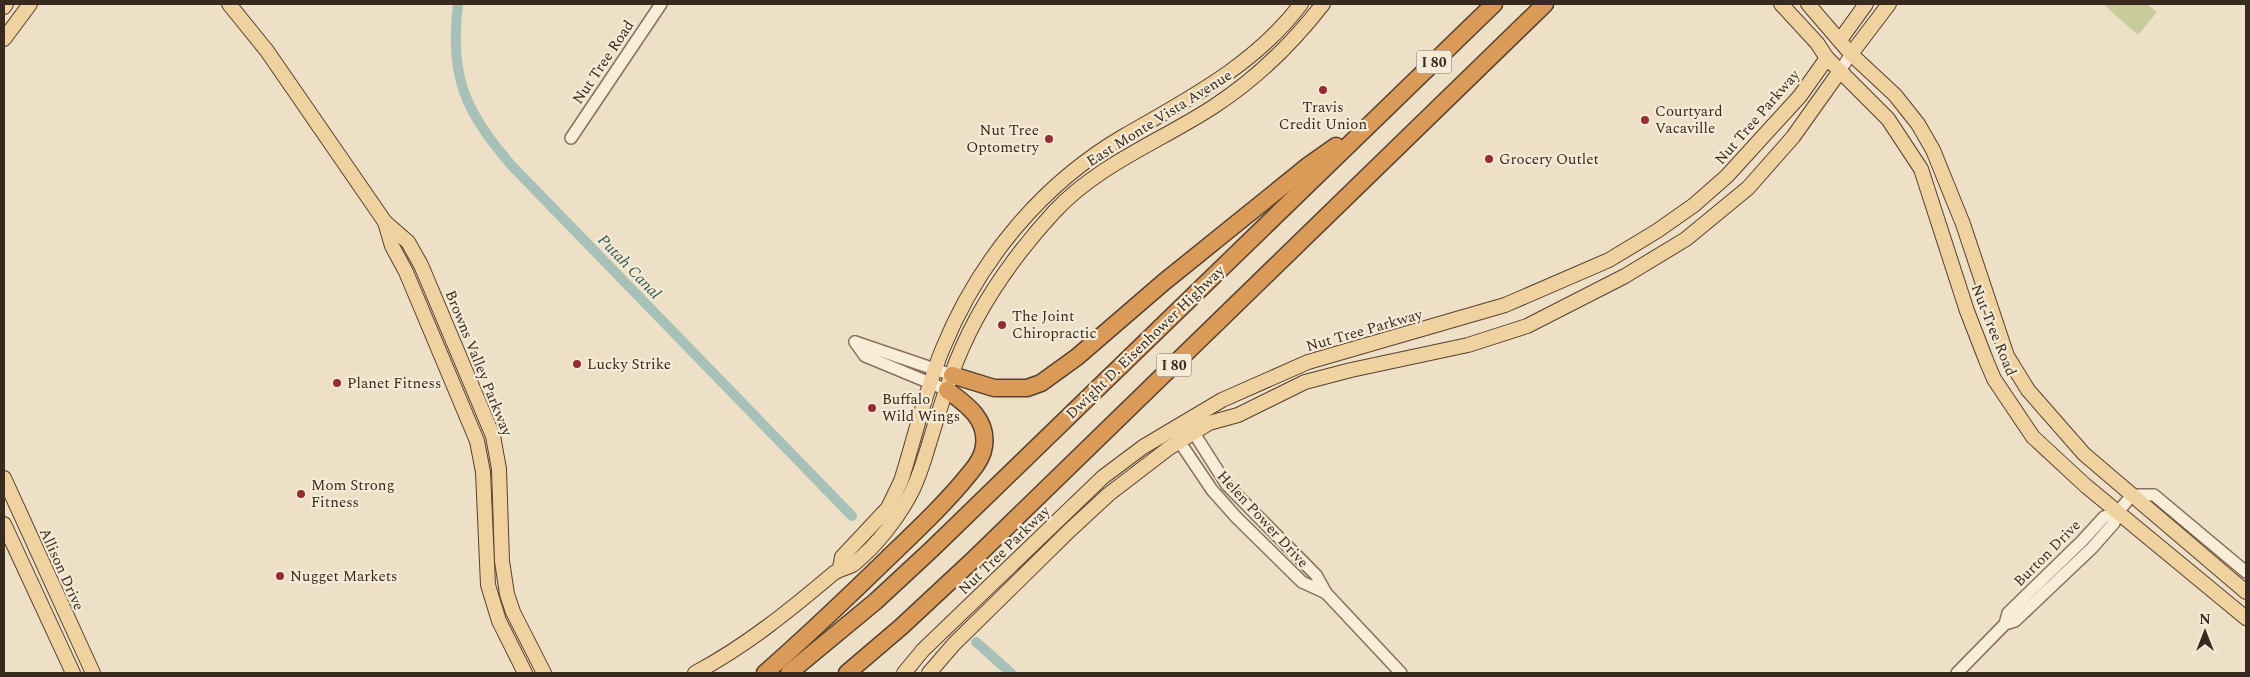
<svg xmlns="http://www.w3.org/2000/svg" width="2250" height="677" font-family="Spectral,serif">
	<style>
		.green { fill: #c8cb9a }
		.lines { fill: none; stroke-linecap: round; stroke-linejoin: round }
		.canal { stroke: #a7c1b8; stroke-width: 10 }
		.minor-casing { stroke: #88715c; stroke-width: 14 }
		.major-casing { stroke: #564030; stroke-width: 16 }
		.highway-casing { stroke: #564030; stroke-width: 19 }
		.minor { stroke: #f8edd9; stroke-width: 11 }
		.major { stroke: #efd29f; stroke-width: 14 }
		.highway { stroke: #da9b59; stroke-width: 16 }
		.poi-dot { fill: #952e33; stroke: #f5ead5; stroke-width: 2 }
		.labels { text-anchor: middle; stroke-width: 4.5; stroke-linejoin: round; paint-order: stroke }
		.shield { fill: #f5ead5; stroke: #716456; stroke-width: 1 }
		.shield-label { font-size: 14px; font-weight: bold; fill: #382a1f }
		.street-label { font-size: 15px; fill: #382a1f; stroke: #f5ead5 }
		.poi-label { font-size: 15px; fill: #382a1f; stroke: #f5ead5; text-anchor: start }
		.water-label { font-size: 16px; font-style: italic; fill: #2f5853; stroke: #f5ead5 }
	</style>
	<rect width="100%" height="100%" fill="#ede0c6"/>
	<polygon class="green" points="2103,4 2147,4 2157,12 2138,35"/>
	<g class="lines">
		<g class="canal">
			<path d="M458,4C449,77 465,111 512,166L852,516"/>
			<polyline points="976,642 1011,673"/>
		</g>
		<defs>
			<g id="minor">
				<polyline points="1840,71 1851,54"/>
				<polyline points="571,138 661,4"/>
				<polyline points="855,342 865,356 947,390"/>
				<polyline points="855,342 952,375"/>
				<polyline points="1190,427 1227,485 1316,575 1326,593 1401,673"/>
				<polyline points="1175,435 1212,490 1236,517 1302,582 1326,593"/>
				<polyline points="2005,624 2015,621 2092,548 2114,523 2118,512 2132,495 2154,495 2246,572"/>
				<polyline points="1957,673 2005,624 2008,613 2082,541 2104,517 2118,512"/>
			</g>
			<g id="major">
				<polyline points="229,4 267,51 385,222 408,242 421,265 493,436 499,469 502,561 507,594 513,612 544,673"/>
				<polyline points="1781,4 1817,43 1827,58 1888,119 1921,169 1967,311 1986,360 1994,379 2033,437 2086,486 2246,618"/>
				<polyline points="1808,4 1851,54 1895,95 1918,124 1933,150 1963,224 2007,356 2028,390 2084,454 2246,592"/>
				<polyline points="4,7 6,4"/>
				<polyline points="4,39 30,4"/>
				<polyline points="1840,40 1866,4"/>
				<polyline points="1851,54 1889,4"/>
				<polyline points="385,222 392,246 406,272 477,441 483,472 488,585 499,621 525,673"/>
				<polyline points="4,478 93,673"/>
				<polyline points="4,524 73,673"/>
				<path d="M840,568L842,557L888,508L901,481C915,437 925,391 943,348C979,260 1042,184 1124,136C1188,99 1255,65 1301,4"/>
				<path d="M695,673C746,646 790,610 834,573C841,568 849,568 855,563C877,545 898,518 911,493C919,478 924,460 929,444C936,421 943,398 951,376C973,313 1010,260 1054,212C1099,164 1159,142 1213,107C1256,79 1292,44 1323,4"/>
				<polyline points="904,673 923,650 1103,477 1143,447 1222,400 1308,362 1505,305 1609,260 1657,231 1694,205 1727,176 1800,96 1827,58"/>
				<polyline points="929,673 954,644 1070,530 1109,494 1169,448 1209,423 1238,415 1305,382 1351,370 1468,345 1527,326 1625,276 1686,239 1748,188 1793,137 1840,71"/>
			</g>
			<g id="highway">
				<polyline points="952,375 994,388 1027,388 1041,383 1077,357 1164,282 1309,165 1336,146"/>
				<path d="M765,673C807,636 848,597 888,558C916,531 946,503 970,473C976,466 983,456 984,446C988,419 966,404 947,390"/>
				<polyline points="789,673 876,601 932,549 1494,4"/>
				<polyline points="847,673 901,627 974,559 1545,4"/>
			</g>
		</defs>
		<use href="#minor" class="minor-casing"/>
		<use href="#major" class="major-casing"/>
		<use href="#highway" class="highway-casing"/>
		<use href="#minor" class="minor"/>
		<use href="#major" class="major"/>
		<use href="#highway" class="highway"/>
	</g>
	<g class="poi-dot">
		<circle cx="1323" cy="90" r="5"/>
		<circle cx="1645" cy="120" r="5"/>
		<circle cx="1049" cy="139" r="5"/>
		<circle cx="1489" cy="159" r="5"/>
		<circle cx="1002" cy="325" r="5"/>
		<circle cx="577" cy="364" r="5"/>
		<circle cx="337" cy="383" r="5"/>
		<circle cx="872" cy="408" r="5"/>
		<circle cx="301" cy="494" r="5"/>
		<circle cx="280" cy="576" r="5"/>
	</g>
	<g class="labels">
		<g class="shield">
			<rect x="1416.5" y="50.5" width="35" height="23" rx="4"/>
			<rect x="1156.5" y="353.5" width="35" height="23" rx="4"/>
		</g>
		<g class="shield-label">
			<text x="1434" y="67">I 80</text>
			<text x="1174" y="370">I 80</text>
		</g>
		<g class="street-label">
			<text transform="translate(603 62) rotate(-56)" y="5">Nut Tree Road</text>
			<text transform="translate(1757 117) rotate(-49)" y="5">Nut Tree Parkway</text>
			<text transform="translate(1159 118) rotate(-32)" y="5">East Monte Vista Avenue</text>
			<text transform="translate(1364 330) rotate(-16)" y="5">Nut Tree Parkway</text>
			<text transform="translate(1994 330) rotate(68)" y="5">Nut Tree Road</text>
			<text transform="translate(1145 342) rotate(-44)" y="5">Dwight D. Eisenhower Highway</text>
			<text transform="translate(479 363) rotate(68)" y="5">Browns Valley Parkway</text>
			<text transform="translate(1263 519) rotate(47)" y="5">Helen Power Drive</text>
			<text transform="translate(1004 550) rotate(-44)" y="5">Nut Tree Parkway</text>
			<text transform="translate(2047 553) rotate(-45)" y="5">Burton Drive</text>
			<text transform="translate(62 569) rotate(66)" y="5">Allison Drive</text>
		</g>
		<g class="poi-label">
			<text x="1323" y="112" text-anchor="middle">Travis<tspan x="1323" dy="17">Credit Union</tspan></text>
			<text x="1655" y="116">Courtyard<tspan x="1655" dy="17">Vacaville</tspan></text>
			<text x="1039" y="135" text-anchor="end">Nut Tree<tspan x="1039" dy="17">Optometry</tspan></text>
			<text x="1499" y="164">Grocery Outlet</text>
			<text x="1012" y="321">The Joint<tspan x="1012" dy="17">Chiropractic</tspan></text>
			<text x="587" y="369">Lucky Strike</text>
			<text x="347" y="388">Planet Fitness</text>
			<text x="882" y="404">Buffalo<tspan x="882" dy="17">Wild Wings</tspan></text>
			<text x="311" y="490">Mom Strong<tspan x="311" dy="17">Fitness</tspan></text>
			<text x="290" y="581">Nugget Markets</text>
		</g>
		<g class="water-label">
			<text transform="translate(630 266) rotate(46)" y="6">Putah Canal</text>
		</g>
	</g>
	<rect width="2250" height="677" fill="none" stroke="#382a1f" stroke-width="10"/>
	<g transform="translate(2205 632)" stroke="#f5ead5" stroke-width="4" paint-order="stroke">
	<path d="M0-4L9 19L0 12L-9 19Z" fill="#382a1f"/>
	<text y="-8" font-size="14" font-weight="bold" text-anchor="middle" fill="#382a1f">N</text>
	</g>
</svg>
